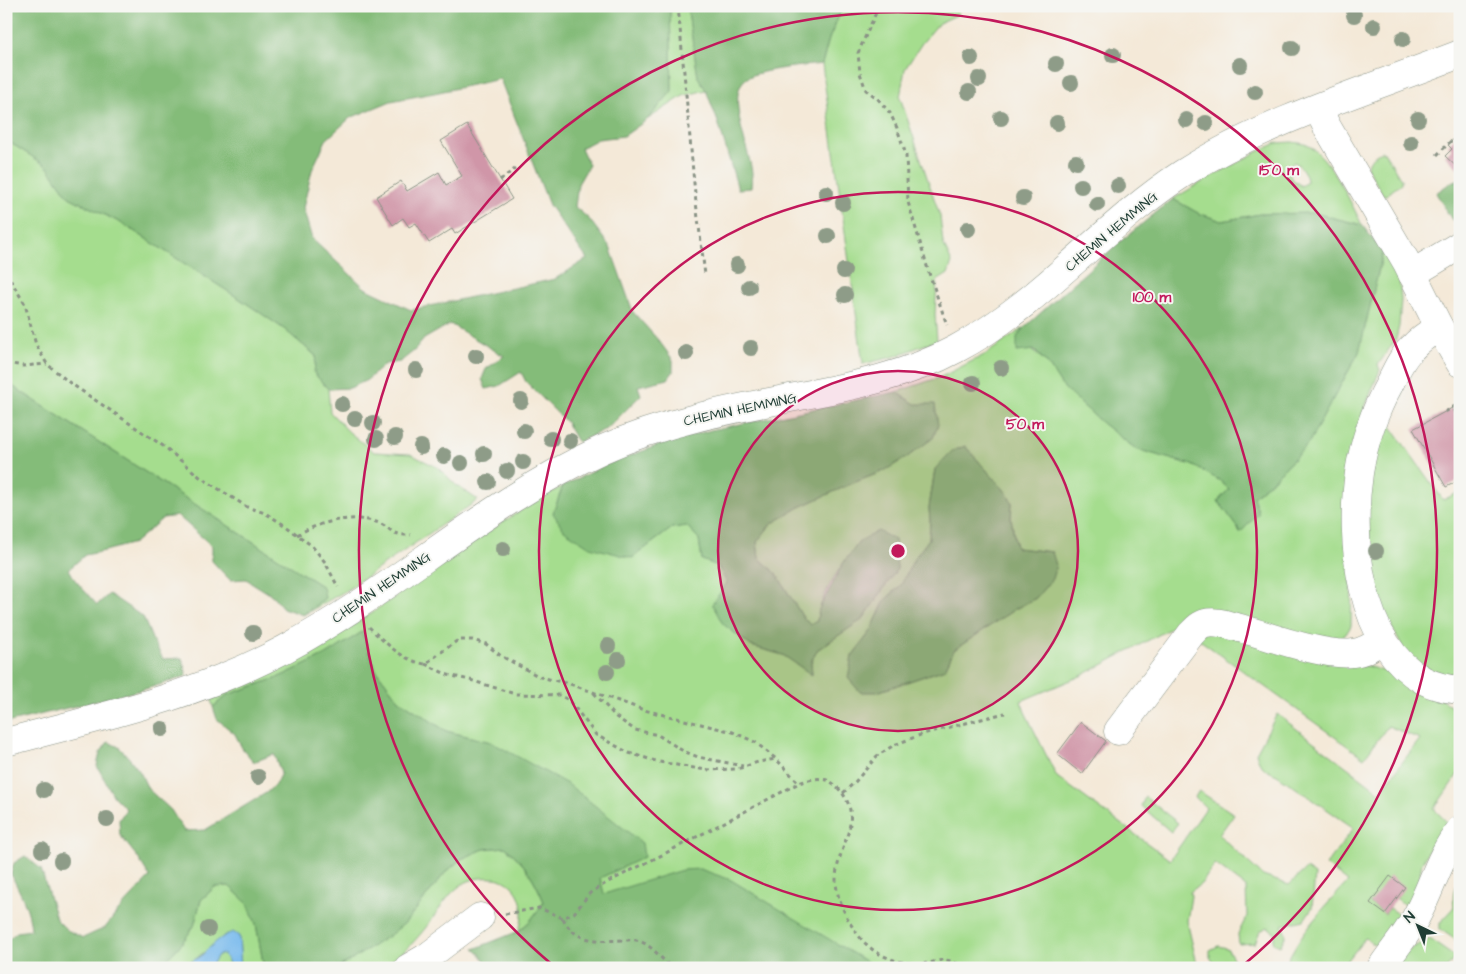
<svg xmlns="http://www.w3.org/2000/svg" width="1466" height="974" font-family="'Architects Daughter',sans-serif">
	<style>
		.green { fill: #a5dd8e; stroke: #628d61; fill-rule: evenodd }
		.forest { fill: #84bc79; stroke: #527c56; fill-rule: evenodd }
		.water { fill: #78baed; stroke: #4c7c90 }
		.building { fill: #d096a8 }
		.lines { fill: none; stroke-linecap: round; stroke-linejoin: round }
		.minor-casing { stroke: #8a9386; stroke-width: 29 }
		.path { stroke: #8a9386; stroke-width: 3; stroke-dasharray: 4 4; stroke-linecap: butt }
		.minor { stroke: #fff; stroke-width: 28 }
		.tree { fill: #8e9c88 }
		.ring { fill: none; stroke: #c2185b; stroke-width: 2.5 }
		.labels { text-anchor: middle; stroke-width: 4; stroke-linejoin: round; paint-order: stroke }
		.street-label { font-size: 14px; fill: #1f3d34; stroke: #f6f6f2 }
		.centre { fill: #c2185b; stroke: #f6f6f2; stroke-width: 2.5 }
		.ring-label { font-size: 15px; text-anchor: middle; font-weight: bold; fill: #c2185b; stroke: #f6f6f2; stroke-width: 4; stroke-linejoin: round; paint-order: stroke }
	</style>
	<rect width="100%" height="100%" fill="#f6f6f2"/>
	<filter id="ink" filterUnits="userSpaceOnUse"><feTurbulence type="fractalNoise" baseFrequency=".02" numOctaves="2"/><feDisplacementMap in="SourceGraphic" scale="10" xChannelSelector="R" yChannelSelector="G"/><feConvolveMatrix kernelMatrix="1 2 1 2 8 2 1 2 1" color-interpolation-filters="sRGB"/></filter>
	<filter id="wash" filterUnits="userSpaceOnUse"><feTurbulence type="fractalNoise" baseFrequency=".0096" numOctaves="4" result="noise"/><feDisplacementMap in="SourceGraphic" scale="20" xChannelSelector="R" yChannelSelector="G"/><feGaussianBlur stdDeviation="1.12" result="paint"/><feColorMatrix in="noise" values="0 0 0 0 0 0 0 0 0 0 0 0 0 0 0 0 0 1.4 0 .05"/><feComposite in="paint" operator="in"/></filter>
	<g filter="url(#wash)">
		<rect width="100%" height="100%" fill="#f4e9d8"/>
		<g class="green">
			<polygon points="670,6 687,6 698,77 706,90 683,96 648,119 672,91"/>
			<polygon points="843,6 952,6 959,14 939,23 922,43 905,69 900,97 940,216 943,243 952,263 948,274 937,281 935,315 937,340 893,357 863,364 822,64 829,39"/>
			<polygon points="6,140 47,166 69,197 123,224 243,301 284,329 316,356 314,373 328,389 330,412 349,432 374,452 410,454 439,468 456,485 478,500 347,590 303,615 325,598 323,587 6,382"/>
			<path d="M1292,142C1297,143 1303,143 1307,145C1330,156 1351,203 1362,225L1314,213L1260,214L1222,221L1198,213L1173,199L1207,179L1255,153L1277,143ZM1294,162C1301,165 1307,175 1307,182L1301,186L1291,178L1288,167Z"/>
			<path d="M1381,151L1385,153L1401,179V184L1386,195H1383L1367,167C1370,159 1373,155 1381,151Z"/>
			<path d="M1383,252L1399,275L1401,300L1399,326L1396,339L1378,365L1380,370L1363,412L1352,578L1351,626L1346,634L1337,640L1185,628L1179,624L1083,675L1021,701L1025,712L1057,777L1170,860L1206,808L1195,797L1199,791L1234,814L1219,835L1263,876L1289,885L1306,869L1315,875L1312,908L1304,920L1282,925L1286,935L1280,946L1273,943L1275,933L1268,927L1260,931L1255,943L1239,944L1238,934L1247,916L1246,887L1215,864L1202,883L1190,892L1191,896L1187,921L1198,968H877L848,952L651,881L604,894L600,878L643,857L491,742L446,731L399,700L376,670L362,632L328,654L277,678L227,695L213,707L211,699C258,678 304,656 348,628C421,582 487,527 563,486L553,513L632,558L672,528L687,526L699,539L702,560L718,566L727,583L751,646L783,655L812,674L811,662L817,650L863,619L897,569L895,540L860,541C842,564 821,592 817,621L810,625L802,616L776,573L759,558L757,542L771,524L800,507L853,483L884,471L915,404L896,392L941,377L986,354L1025,327L1017,337L1047,363L1062,386L1102,423L1136,449L1192,465L1219,480L1229,489L1218,501L1237,526L1239,532L1253,497L1278,475L1308,444L1359,352ZM965,446L1006,492L1012,503L1011,518L1016,548L1053,552L1036,598L1015,609L954,650L945,669L877,692L852,656L871,631L885,600L901,585L914,559L929,539L930,521L929,508L935,469Z"/>
			<polygon points="1383,415 1443,500 1460,492 1460,681 1439,676 1406,654 1376,598 1364,491"/>
			<path d="M1206,631L1353,662L1394,674L1438,697L1453,708H1460V775L1458,774L1434,809L1448,823L1431,846L1422,863L1417,890L1406,906L1396,898L1370,903L1385,914L1390,908L1400,915L1392,941L1385,952L1365,938L1345,964L1349,968H1284C1298,935 1323,908 1348,882L1326,865L1354,828L1277,775C1265,770 1260,767 1256,753L1277,714L1380,792L1420,739L1388,726L1364,758L1197,638Z"/>
			<polygon points="1145,797 1178,823 1171,832 1141,806"/>
			<path d="M505,847C525,864 534,878 544,902L530,921L519,931C523,917 524,906 518,894C512,884 504,879 494,878C456,874 446,902 427,926C417,939 405,952 391,961C375,971 355,968 336,968L348,962L405,923L445,873L461,859L484,849Z"/>
			<path d="M1460,881V943L1440,929V923L1454,908C1453,898 1452,887 1460,881Z"/>
			<polygon points="229,886 248,903 256,924 264,968 241,968 239,936 227,934 193,961 178,968 159,968 182,943 194,926 201,900 215,887"/>
			<polygon points="1429,939 1455,957 1447,968 1390,968 1412,948"/>
			<polygon points="1218,946 1227,948 1239,968 1217,968 1210,957 1210,950"/>
			<polygon points="223,954 228,961 230,968 215,968 213,963 218,955"/>
		</g>
		<g class="forest">
			<path d="M6,6H670L672,91L648,119L624,136L598,139L581,148L589,165L578,184L575,207L589,219L610,247L633,312L659,341L673,360V372L668,379L638,386L641,395L608,428L579,442L576,440L566,422L526,382L521,372L499,386L486,389L482,379L486,369L504,356L450,324L424,339L415,350L400,362L385,364L367,380L350,388L328,389L314,373L316,356L284,329L243,301L123,224L69,197L47,166L6,140ZM500,79L549,205L587,259L555,279L411,310L365,288L312,239L303,208L312,170L326,140L350,118L391,101L434,93Z"/>
			<path d="M687,6H843L829,39L822,64C805,66 761,69 747,78C724,92 750,151 752,173C752,178 751,183 751,188L738,189L718,122L706,90L698,77Z"/>
			<polygon points="1453,181 1460,181 1460,220 1452,220 1436,193"/>
			<polygon points="1173,199 1198,213 1222,221 1260,214 1314,213 1362,225 1383,252 1359,352 1308,444 1278,475 1253,497 1259,513 1240,533 1237,526 1218,501 1229,489 1219,480 1192,465 1136,449 1102,423 1062,386 1047,363 1034,350 1017,352 1017,337 1025,327 1117,244"/>
			<polygon points="6,382 323,587 325,598 303,615 283,608 273,596 246,579 230,580 212,561 212,546 178,516 163,518 134,543 105,551 85,555 69,569 75,580 97,605 109,594 143,617 153,641 163,659 182,658 187,676 149,688 6,723"/>
			<polygon points="896,392 915,404 935,404 938,425 933,438 906,458 884,471 853,483 800,507 771,524 757,542 759,558 776,573 802,616 810,625 817,621 819,609 844,562 860,541 878,531 895,540 897,569 863,619 817,650 811,662 812,675 783,655 751,646 723,624 712,604 727,583 718,566 702,560 699,539 687,526 672,528 632,558 590,547 564,530 553,513 563,486 605,465 662,444 711,430"/>
			<polygon points="965,446 1006,492 1012,503 1011,518 1016,548 1052,552 1056,565 1052,579 1036,598 1015,609 954,650 945,669 877,692 860,692 848,678 852,656 871,631 885,600 901,585 914,559 929,539 930,521 929,508 935,469 952,451"/>
			<path d="M362,632L376,670L399,700L446,731L491,742L569,785L642,843L644,857L600,878L604,894L682,870L700,869L731,880L877,968H490L481,955L474,949L519,931L530,921L544,902C535,879 524,862 505,847L484,849L461,859L445,873L405,923L390,935L348,962L336,968H264L256,924L248,904L229,886L215,887L201,900L194,926L182,943L159,968H6V941L17,932L31,930C30,909 20,893 11,874L14,863L25,856L41,869L56,919L67,930L83,938L105,928L119,910L150,877L138,858L120,835L119,820L126,809L114,797L97,766L100,753L108,742L119,747L130,759L140,772L148,789L171,810L184,831L205,830L266,793L275,785L281,773L274,754L254,762L242,748L235,734L217,719L213,707L227,695L277,678L328,654Z"/>
		</g>
		<path class="water" d="M233,932L239,936L241,968H230L228,961L223,954L218,955L213,963L215,968H178C186,964 196,960 203,954C212,945 221,936 233,932Z"/>
		<g id="blocks">
			<g class="building">
				<polygon points="467,125 512,199 455,234 452,229 429,243 416,223 409,227 403,218 393,225 376,197 401,181 407,191 439,172 446,185 462,176 441,141"/>
				<polygon points="1460,132 1460,170 1445,156 1452,149 1448,145"/>
				<polygon points="1452,408 1460,422 1460,480 1446,487 1413,429"/>
				<polygon points="1081,722 1106,741 1082,774 1057,754"/>
				<polygon points="1390,876 1405,887 1385,914 1370,903"/>
			</g>
		</g>
	</g>
	<g filter="url(#ink)">
		<use href="#blocks" fill-opacity="0" stroke="#8a9386" stroke-width="1"/>
		<g class="lines">
			<defs>
				<g id="minor">
					<polyline points="1318,108 1326,125 1407,263 1439,327 1460,363"/>
					<polyline points="1412,274 1460,245"/>
					<path d="M1439,327C1429,333 1420,339 1412,348C1402,357 1396,371 1390,383C1374,412 1364,441 1359,473C1349,539 1359,644 1423,680C1434,686 1448,689 1460,690"/>
					<path d="M1118,731L1191,634C1195,630 1200,624 1206,623C1216,620 1231,626 1240,628C1268,636 1325,657 1353,653C1365,652 1374,645 1383,639"/>
					<path d="M6,742C101,717 197,696 285,649C396,589 488,501 603,449C666,421 733,409 800,396C854,386 908,375 956,349C1041,304 1102,226 1182,174C1266,120 1367,90 1460,54"/>
					<polyline points="408,968 427,957 480,917"/>
					<path d="M1381,968C1392,951 1407,935 1416,917C1432,888 1439,856 1460,830"/>
				</g>
			</defs>
			<use href="#minor" class="minor-casing"/>
			<g class="path">
				<polyline points="678,6 695,194 705,275"/>
				<polyline points="879,6 858,53 860,73 866,90 877,98 890,113 897,128 906,155 908,202 929,273 947,325"/>
				<polyline points="1437,155 1452,140"/>
				<polyline points="500,180 515,169"/>
				<polyline points="6,273 25,304 36,345 47,364 70,383 166,448 200,477 247,507 265,513 286,526 312,546 325,562 338,587"/>
				<polyline points="6,363 23,366 47,364"/>
				<polyline points="1445,412 1460,403"/>
				<path d="M297,535C319,522 351,514 376,522C392,527 389,536 411,535"/>
				<path d="M369,627C386,643 401,660 425,664L458,640H472L486,644L501,656L540,677L570,684L644,710L733,732L755,742L776,759L799,783"/>
				<polyline points="425,664 448,675 470,680 515,694 559,695 569,700 596,735 629,753 659,762 706,770 738,769 758,762 776,759"/>
				<polyline points="594,693 616,717 635,730 658,735 683,751 698,757 743,766"/>
				<polyline points="843,793 855,782 877,756 894,745 923,734 1005,713"/>
				<path d="M505,914L539,908L563,918L574,913L590,893L608,882L664,854L799,783C813,778 826,775 837,787C868,818 836,846 836,880C836,901 852,931 867,945C882,959 907,966 928,963C939,961 946,957 957,964L958,968"/>
				<path d="M563,918C574,943 600,941 624,940C629,940 635,939 639,941C652,945 661,959 672,968"/>
			</g>
			<use href="#minor" class="minor"/>
		</g>
		<g class="tree">
			<circle cx="1354" cy="15" r="8"/>
			<circle cx="1374" cy="26" r="8"/>
			<circle cx="1403" cy="39" r="8"/>
			<circle cx="1292" cy="48" r="8"/>
			<circle cx="1113" cy="55" r="8"/>
			<circle cx="971" cy="58" r="8"/>
			<circle cx="1056" cy="64" r="8"/>
			<circle cx="1240" cy="65" r="8"/>
			<circle cx="979" cy="79" r="8"/>
			<circle cx="1071" cy="83" r="8"/>
			<circle cx="969" cy="92" r="8"/>
			<circle cx="1255" cy="92" r="8"/>
			<circle cx="1001" cy="118" r="8"/>
			<circle cx="1418" cy="119" r="8"/>
			<circle cx="1186" cy="120" r="8"/>
			<circle cx="1057" cy="123" r="8"/>
			<circle cx="1206" cy="123" r="8"/>
			<circle cx="1411" cy="143" r="8"/>
			<circle cx="1076" cy="162" r="8"/>
			<circle cx="1081" cy="186" r="8"/>
			<circle cx="1118" cy="186" r="8"/>
			<circle cx="826" cy="193" r="8"/>
			<circle cx="1023" cy="198" r="8"/>
			<circle cx="843" cy="203" r="8"/>
			<circle cx="1097" cy="204" r="8"/>
			<circle cx="968" cy="229" r="8"/>
			<circle cx="828" cy="236" r="8"/>
			<circle cx="737" cy="265" r="8"/>
			<circle cx="844" cy="271" r="8"/>
			<circle cx="749" cy="287" r="8"/>
			<circle cx="845" cy="295" r="8"/>
			<circle cx="751" cy="348" r="8"/>
			<circle cx="686" cy="353" r="8"/>
			<circle cx="476" cy="356" r="8"/>
			<circle cx="1001" cy="368" r="8"/>
			<circle cx="416" cy="370" r="8"/>
			<circle cx="973" cy="383" r="8"/>
			<circle cx="521" cy="401" r="8"/>
			<circle cx="342" cy="404" r="8"/>
			<circle cx="355" cy="419" r="8"/>
			<circle cx="373" cy="423" r="8"/>
			<circle cx="524" cy="431" r="8"/>
			<circle cx="395" cy="437" r="8"/>
			<circle cx="376" cy="439" r="8"/>
			<circle cx="551" cy="439" r="8"/>
			<circle cx="570" cy="441" r="8"/>
			<circle cx="421" cy="447" r="8"/>
			<circle cx="484" cy="454" r="8"/>
			<circle cx="444" cy="456" r="8"/>
			<circle cx="523" cy="462" r="8"/>
			<circle cx="461" cy="463" r="8"/>
			<circle cx="507" cy="471" r="8"/>
			<circle cx="488" cy="482" r="8"/>
			<circle cx="503" cy="549" r="8"/>
			<circle cx="1376" cy="551" r="8"/>
			<circle cx="253" cy="633" r="8"/>
			<circle cx="608" cy="646" r="8"/>
			<circle cx="618" cy="660" r="8"/>
			<circle cx="607" cy="672" r="8"/>
			<circle cx="162" cy="729" r="8"/>
			<circle cx="258" cy="777" r="8"/>
			<circle cx="44" cy="790" r="8"/>
			<circle cx="107" cy="819" r="8"/>
			<circle cx="42" cy="850" r="8"/>
			<circle cx="61" cy="861" r="8"/>
			<circle cx="208" cy="929" r="8"/>
		</g>
	</g>
	<circle cx="898" cy="551" r="180" fill="#c2185b" fill-opacity=".12"/>
	<g class="ring">
		<circle cx="898" cy="551" r="180"/>
		<circle cx="898" cy="551" r="359"/>
		<path d="M555 967A539 539 0 1 1 1241 967"/>
	</g>
	<g class="labels">
		<g class="street-label">
			<text transform="translate(1111 231) rotate(-40)" y="5">CHEMIN HEMMING</text>
			<text transform="translate(740 409) rotate(-12)" y="5">CHEMIN HEMMING</text>
			<text transform="translate(381 587) rotate(-34)" y="5">CHEMIN HEMMING</text>
		</g>
	</g>
	<circle cx="898" cy="551" r="8" class="centre"/>
	<g class="ring-label">
		<text x="1279" y="175">150 m</text>
		<text x="1152" y="302">100 m</text>
		<text x="1025" y="429">50 m</text>
	</g>
	<rect width="1466" height="974" fill="none" stroke="#f6f6f2" stroke-width="25"/>
	<g transform="translate(1418 926) rotate(317)" stroke="#f6f6f2" stroke-width="4" paint-order="stroke">
	<path d="M0-4L9 19L0 12L-9 19Z" fill="#1f3d34"/>
	<text y="-8" font-size="14" font-weight="bold" text-anchor="middle" fill="#1f3d34">N</text>
	</g>
</svg>
